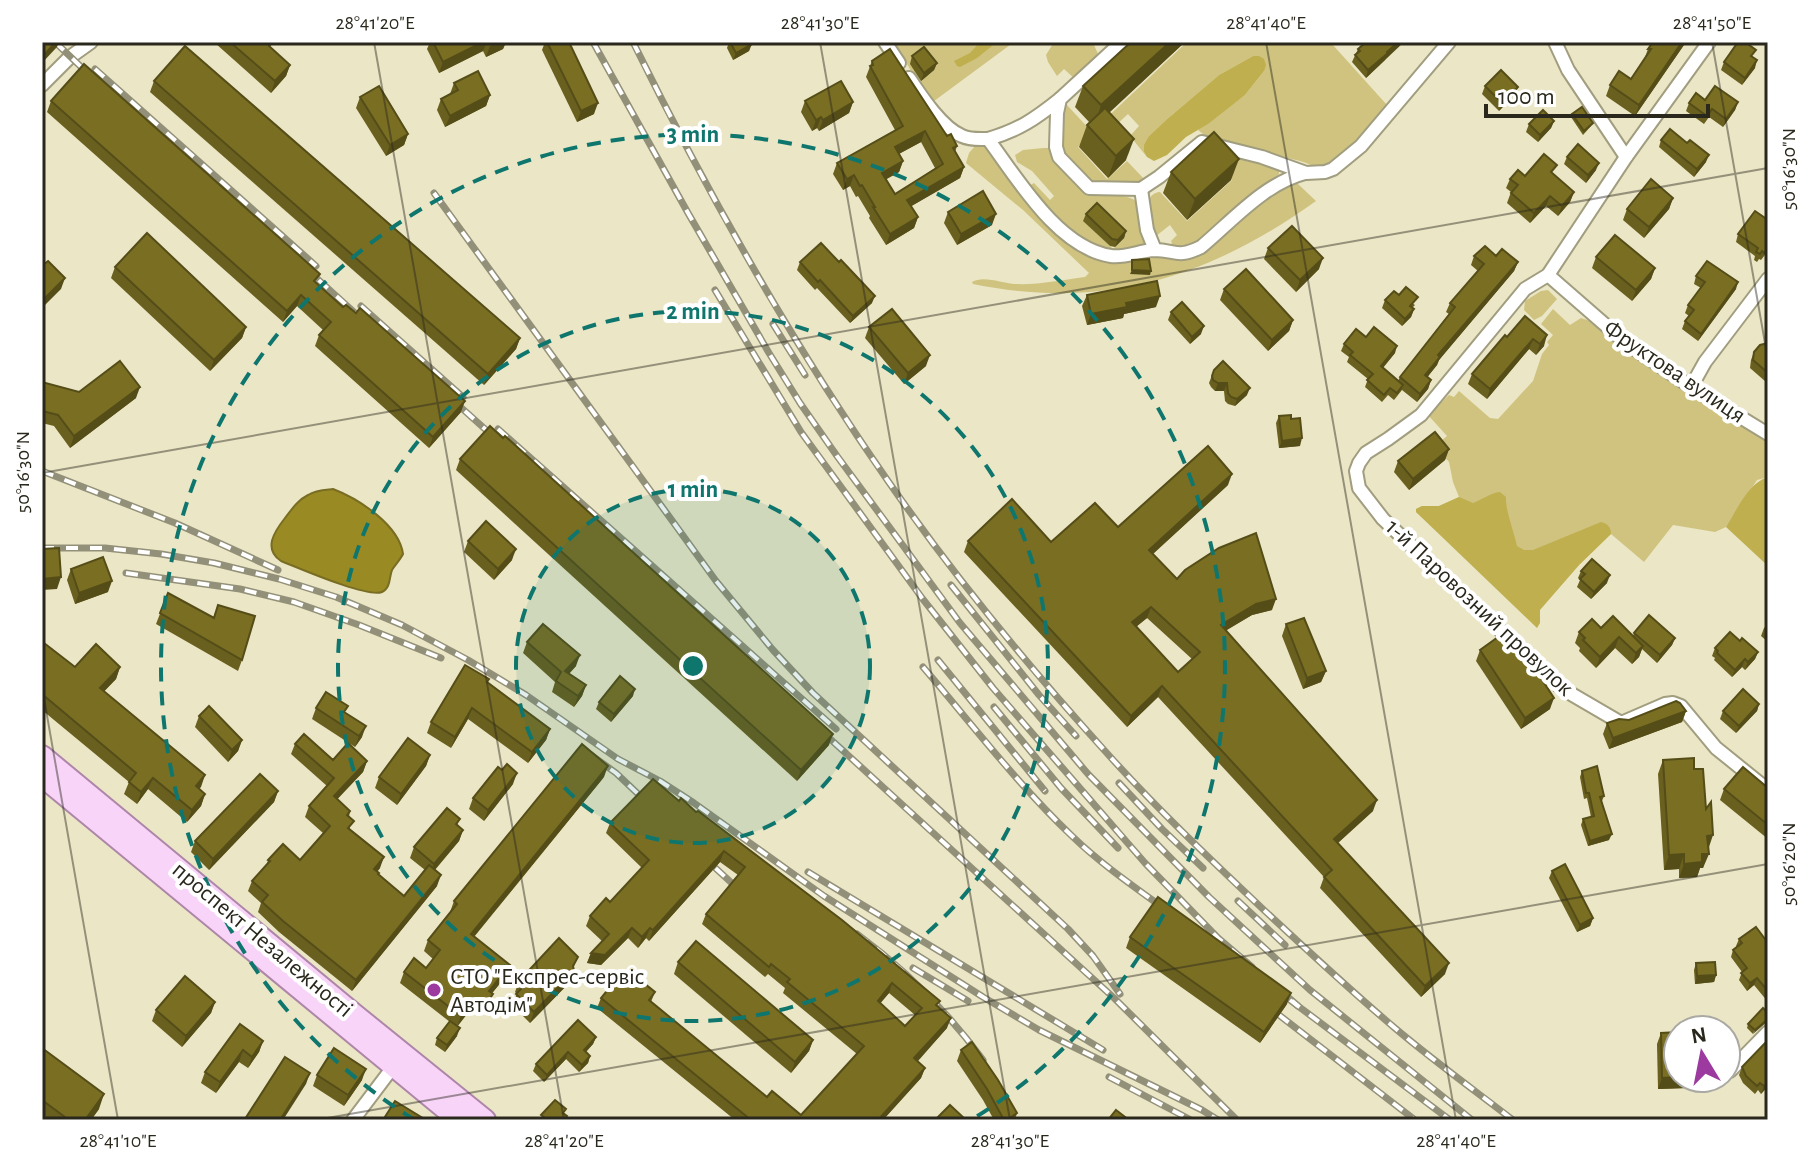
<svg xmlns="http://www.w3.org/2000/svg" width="1810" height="1162" font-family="'Alegreya Sans',sans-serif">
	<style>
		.green { fill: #cfc37f; fill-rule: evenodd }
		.forest { fill: #bfaf4f }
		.water { fill: #9a8a24; stroke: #786d22; stroke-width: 2 }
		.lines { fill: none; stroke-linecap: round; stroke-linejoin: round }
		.street-casing { stroke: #a19d7f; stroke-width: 16 }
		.primary-casing { stroke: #ad86a8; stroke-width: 24 }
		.street { stroke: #fff; stroke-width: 12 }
		.primary { stroke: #f8d4f8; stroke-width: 20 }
		.rail-casing { stroke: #939079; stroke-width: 7 }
		.rail { stroke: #fff; stroke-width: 4; stroke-dasharray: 12; stroke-linecap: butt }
		.wall { fill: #695f1e; fill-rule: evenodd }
		.shaded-wall { fill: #554d18 }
		.building { fill: #7a6e23; stroke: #554d18; stroke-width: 2; fill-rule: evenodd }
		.ticks { fill: none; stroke: #2a281c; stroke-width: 2; stroke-opacity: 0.45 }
		.ring { fill: none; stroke: #0f766e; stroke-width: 4; stroke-dasharray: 14 10 }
		.poi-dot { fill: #9c3aa0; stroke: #fff; stroke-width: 3 }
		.labels { text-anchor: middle; stroke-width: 8; stroke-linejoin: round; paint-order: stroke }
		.street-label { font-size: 24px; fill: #2a281c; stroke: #fff }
		.poi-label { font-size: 24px; fill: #2a281c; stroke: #fff; text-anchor: start }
		.centre { fill: #0f766e; stroke: #fff; stroke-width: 4 }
		.ring-label { font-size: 24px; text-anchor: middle; font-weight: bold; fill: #0f766e; stroke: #fff; stroke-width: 8; stroke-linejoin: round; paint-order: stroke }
		.neatline { fill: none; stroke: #2a281c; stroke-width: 3 }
		.ticks-label { font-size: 20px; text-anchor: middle; fill: #2a281c }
	</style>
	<rect width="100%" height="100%" fill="#ebe6c6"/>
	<g class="green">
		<polygon points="890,42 1014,42 930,104 903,57"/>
		<polygon points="1054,42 1097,42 1094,45 1099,56 1075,79 1064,69 1057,76 1048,62 1046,55"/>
		<path d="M1187,42H1334L1332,44L1387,105C1372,122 1344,158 1324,166C1316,169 1308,163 1300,161C1270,153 1238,148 1208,138L1198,130L1245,95L1264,71L1253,56L1219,75L1166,120L1149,136L1144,152L1147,157L1130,136L1139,126L1128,114L1114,127L1098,126Z"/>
		<polygon points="1066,104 1092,132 1078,147 1107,179 1127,161 1145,180 1138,185 1092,185 1060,150 1063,105"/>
		<path d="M976,145H982L986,147L1035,211L1119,261L1155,258H1188L1209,248L1258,206L1292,184H1298L1316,201C1210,277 1104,311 973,284L972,282C983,275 1002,283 1015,284C1038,285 1063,280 1085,277L1089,273L1023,210L966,163L969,153Z"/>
		<path d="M1043,148H1050L1059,165L1086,195L1090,196C1105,196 1127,192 1138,203L1145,244L1142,247L1113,251L1100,248L1087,241L1048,213L1029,189V186L1034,183L1050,200L1054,196L1032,171L1017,162L1015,155L1023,150ZM1084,221L1123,239L1113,249Z"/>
		<path d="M1208,150L1275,165L1279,169V174L1198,242L1188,248L1169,247L1172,243L1171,241L1177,235L1170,225L1156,236L1151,229L1148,203C1149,197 1154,192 1160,192L1187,221L1232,180L1205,151Z"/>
		<polygon points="1548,290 1557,299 1542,316 1534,320 1524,310 1525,301 1541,291"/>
		<polygon points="1553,309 1570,325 1581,318 1590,321 1636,359 1768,441 1768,477 1757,480 1726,527 1715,532 1673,525 1644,562 1611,534 1581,563 1523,608 1471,563 1416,512 1416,509 1422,506 1439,506 1459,497 1453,482 1449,462 1435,446 1447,436 1428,415 1449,395 1454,397 1459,391 1490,418 1498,419 1533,381 1542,354 1549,345 1547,342 1553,335 1541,324"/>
	</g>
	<g class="forest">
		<polygon points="980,42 997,42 977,58 960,67 957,66 954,61 970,53"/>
		<polygon points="1253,56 1259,56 1264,59 1266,65 1264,71 1245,95 1208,124 1186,137 1167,155 1154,161 1147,157 1144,152 1144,145 1149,136 1166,120 1219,75"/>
		<path d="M1768,477V566L1726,527C1737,510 1748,483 1768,477Z"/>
		<path d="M1500,492L1506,497C1505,509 1514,532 1517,546L1524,550H1533L1601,522C1608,524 1611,527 1611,534L1580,564L1540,610V623L1537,628L1416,512V509L1422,506H1439L1459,497L1473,503C1483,499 1491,493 1500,492Z"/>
	</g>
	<path class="water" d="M333,489C359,499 399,525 403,554C400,560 395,565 392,570C389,577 391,588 382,592C367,598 299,568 281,561C263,549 274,532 285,518C292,509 298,500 308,495C316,490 324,490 333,489Z"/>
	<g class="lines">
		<defs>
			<g id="street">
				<polyline points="885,42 899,63"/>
				<polyline points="1122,42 1060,99 1057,113 1056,147 1059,157 1089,188 1141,189 1159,177 1202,142 1262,157 1306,173 1325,172 1333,169 1361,146 1449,42"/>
				<polyline points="1555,42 1568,70 1626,157"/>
				<polyline points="1709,42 1626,157 1548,275 1525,289 1421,415 1388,439 1366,453 1359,463 1356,471 1359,488 1383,519 1561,688 1621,723 1665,704 1673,703 1681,706 1716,748 1768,790"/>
				<path d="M909,78C921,96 942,128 962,136C970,140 980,139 988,139C1017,178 1058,248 1111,256C1125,258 1139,251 1154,250C1177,250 1176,259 1201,247C1232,221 1265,183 1305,173"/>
				<polyline points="42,85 70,57 91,42"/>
				<path d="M988,139C1019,130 1035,119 1060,99"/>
				<polyline points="1141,189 1147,230 1155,250"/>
				<polyline points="1548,275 1626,343 1691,387 1768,434"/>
				<polyline points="1691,387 1705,362 1768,279"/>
				<polyline points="1730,1071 1768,1032"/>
				<polyline points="353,1120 396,1063"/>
			</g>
			<g id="primary">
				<polyline points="42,756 355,1015 485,1120"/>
				<polyline points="42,776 459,1120"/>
			</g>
		</defs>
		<use href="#street" class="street-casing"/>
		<use href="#primary" class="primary-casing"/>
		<use href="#street" class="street"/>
		<use href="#primary" class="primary"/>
		<defs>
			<g id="rail">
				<polyline points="55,42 98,83"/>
				<polyline points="593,42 688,213 769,353 800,403 837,456 960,623 1088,774 1209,897 1310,990 1472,1120"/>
				<path d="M633,42C708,194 791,342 888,481C954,576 1028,666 1105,751C1155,807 1210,859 1265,911C1308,951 1351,991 1396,1029C1434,1061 1474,1090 1513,1120"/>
				<polyline points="95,69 316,266"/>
				<polyline points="434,193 716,581 773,650 813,693 1068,929 1093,956 1120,994"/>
				<polyline points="301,264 366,323"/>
				<polyline points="715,290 801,432 922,598 993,688 1145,863 1218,938 1252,967"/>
				<polyline points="361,306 463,397"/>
				<polyline points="773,324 805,375"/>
				<polyline points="447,395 504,446"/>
				<polyline points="498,429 836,729"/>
				<polyline points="42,471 175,523 278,570"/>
				<polyline points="42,548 105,548 161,554 214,563 279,579 336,597 402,625 468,660 526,695 618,759 660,781 694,803 824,896 983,997 1039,1030 1202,1110 1218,1120"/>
				<polyline points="126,573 240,589 294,602 359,625 441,658"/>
				<polyline points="951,585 1039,695 1076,736"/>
				<polyline points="938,660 1045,791"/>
				<path d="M923,667C972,724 1018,785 1072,836C1103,866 1139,890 1173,915"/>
				<polyline points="994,707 1061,788 1118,848"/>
				<polyline points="816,726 1114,998 1237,1120"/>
				<polyline points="591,755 616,773 655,810"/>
				<polyline points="1119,783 1162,829 1203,868"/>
				<polyline points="698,852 748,898"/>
				<polyline points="808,872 1103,1050"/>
				<polyline points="1238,901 1285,945"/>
				<path d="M857,934C906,970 947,1011 983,1060"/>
				<polyline points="913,968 968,1001"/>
				<polyline points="1274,985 1298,1006"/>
				<polyline points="1290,1000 1450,1120"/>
				<polyline points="1279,1015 1415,1120"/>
				<polyline points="1109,1077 1191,1120"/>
			</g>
		</defs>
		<use href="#rail" class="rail-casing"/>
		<use href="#rail" class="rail"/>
	</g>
	<g class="wall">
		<polygon points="216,42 271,42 270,47 290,65 286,76 271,93 215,43"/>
		<polygon points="430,42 506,42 503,49 486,57 483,51 439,73 427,49"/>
		<polygon points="545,42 569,42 594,114 577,122 542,50"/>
		<polygon points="729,42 751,42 749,51 733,60 727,48"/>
		<polygon points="1131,42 1185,42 1109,112 1126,160 1108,178 1079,147 1087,125 1090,123 1075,107 1083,86"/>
		<polygon points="1653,42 1686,42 1635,116 1606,96 1610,85 1631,79 1644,60 1648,49"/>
		<polygon points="1358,49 1386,57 1385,60 1366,78 1352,62"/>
		<polygon points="912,56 937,63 934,70 921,81 910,64"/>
		<path d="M872,61L957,146L955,152L964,167L960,178L911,206L918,217L914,228L886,245L869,218L870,216L858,196L856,197L850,186L843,190L833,174L837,163L895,130L866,77ZM921,142L935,168L895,194L886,179L899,172L903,161L899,154Z"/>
		<polygon points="1724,62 1755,68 1742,85 1721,70"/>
		<polygon points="154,81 520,338 516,349 484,385 150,92"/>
		<polygon points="454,83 490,95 486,106 445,127 437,110 441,99 450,94"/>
		<polygon points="1485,86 1518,87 1515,94 1499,111 1482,94"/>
		<polygon points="360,97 408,134 404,145 386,156 356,108"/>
		<polygon points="51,101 316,283 461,412 429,448 315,346 319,335 323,330 297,306 283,322 47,112"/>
		<polygon points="805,101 853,102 849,113 819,131 817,128 812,131 801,112"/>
		<polygon points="1738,102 1735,110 1723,127 1709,117 1704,124 1686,111 1689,103"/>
		<polygon points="1572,114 1591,126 1583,135 1571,117"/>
		<polygon points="1554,121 1551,128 1538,142 1526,132 1529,124"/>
		<polygon points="1661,140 1687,143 1706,162 1694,177 1659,147"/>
		<polygon points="1567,157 1596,170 1586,183 1564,164"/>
		<polygon points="1171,172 1231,180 1187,220 1163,193"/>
		<polygon points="1554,175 1574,192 1570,202 1558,216 1546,206 1530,223 1507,203 1511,192 1506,188 1510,179 1525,176"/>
		<polygon points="1673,198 1669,209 1644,238 1623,220 1627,209"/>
		<polygon points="948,212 992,225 957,245 944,223"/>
		<polygon points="1086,214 1126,231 1124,238 1115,247 1110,246 1083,221"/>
		<polygon points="1768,220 1768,251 1761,260 1759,259 1757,262 1754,260 1755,256 1736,242 1738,234"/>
		<polygon points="1268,248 1319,269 1296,292 1264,259"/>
		<polygon points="1474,256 1496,256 1518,262 1514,271 1439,360 1437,365 1427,377 1431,380 1428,389 1417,402 1402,390 1394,400 1388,395 1382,402 1365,387 1368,379 1347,362 1349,357 1341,351 1344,344 1366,337 1395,353 1383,368 1398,381 1400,377 1449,314 1446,312 1450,303 1478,271 1471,265"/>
		<polygon points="1596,257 1655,268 1651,279 1632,301 1592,268"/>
		<polygon points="800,262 872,303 850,323 817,288 815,290 797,270"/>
		<polygon points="115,267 246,327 242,338 210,371 111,278"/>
		<polygon points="1696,276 1736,289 1698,341 1682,329 1685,321 1689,316 1685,313 1688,305 1701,288 1694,284"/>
		<polygon points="1224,289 1293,320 1289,331 1268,351 1220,300"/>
		<polygon points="1087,295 1156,307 1124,314 1123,318 1087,325 1082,306"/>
		<polygon points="1399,295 1415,305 1412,308 1414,309 1411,317 1402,326 1382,308 1385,300"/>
		<polygon points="1171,312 1201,334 1190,344 1168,320"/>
		<polygon points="1525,316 1544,346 1536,355 1529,349 1487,399 1468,384 1472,374 1507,337"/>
		<polygon points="869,327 926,366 904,384 865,338"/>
		<polygon points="1768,343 1768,380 1766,382 1750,368 1751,360 1754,352"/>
		<polygon points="1214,370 1247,395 1235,406 1228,404 1225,401 1224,391 1215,391 1211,387 1209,383"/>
		<polygon points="42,382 79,392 136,398 70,448 54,426 42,423"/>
		<polygon points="1279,416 1291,419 1300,446 1279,448 1276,423"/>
		<polygon points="1449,449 1445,460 1409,490 1394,472 1398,461"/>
		<polygon points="460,459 829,745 797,781 456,470"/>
		<path d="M1228,485L1153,554L1177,579L1272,610L1252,615L1226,630L1373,811L1338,843L1445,974L1421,997L1320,888L1324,877L1158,697L1127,727L964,552L968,541L1051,542L1118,527ZM1147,618L1192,659L1178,672L1136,627Z"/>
		<polygon points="468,541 512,560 494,580 464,552"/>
		<polygon points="71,569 108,592 75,604 67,580"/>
		<polygon points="1581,571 1607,583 1591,599 1577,587 1580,580 1578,578"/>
		<polygon points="168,593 213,618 218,605 242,660 238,671 156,624"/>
		<polygon points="1286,624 1326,671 1321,682 1303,689 1282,636"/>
		<polygon points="1768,624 1768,642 1761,636 1764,628"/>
		<polygon points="1601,628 1633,636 1634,633 1675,638 1672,645 1657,663 1642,649 1639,657 1632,664 1615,648 1596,668 1579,651 1580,648 1575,643 1579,632"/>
		<polygon points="1740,641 1758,652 1755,659 1745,670 1742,667 1732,677 1714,660 1715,658 1712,656 1715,648"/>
		<polygon points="527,642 576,666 569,674 586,685 582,696 574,707 552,692 555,682 523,653"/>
		<polygon points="42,645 75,667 120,667 116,679 104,691 205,775 199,789 205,794 201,806 187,822 148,789 137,804 124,794 129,782 42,710"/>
		<polygon points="1480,650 1550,709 1521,729 1476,661"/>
		<polygon points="488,683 550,729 546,740 528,763 468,719 451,748 427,733 431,722"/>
		<polygon points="633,696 611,722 596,709 599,702"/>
		<polygon points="1759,704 1757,711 1736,733 1720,719 1723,711"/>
		<polygon points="316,708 345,713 362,737 355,747 312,719"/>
		<polygon points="1686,711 1682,722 1609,749 1603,734 1607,723"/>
		<polygon points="199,716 242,740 238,751 228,762 195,727"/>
		<polygon points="295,744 333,760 367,761 363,772 337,799 350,811 349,817 350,830 380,868 377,872 378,875 404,896 425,870 410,858 414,847 460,819 457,825 463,830 459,841 435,870 437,886 352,991 279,932 258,912 261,903 248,891 252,881 267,864 268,860 300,860 323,833 305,817 309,806 327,786 291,754"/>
		<polygon points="430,755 426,766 397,805 375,788 379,777"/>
		<polygon points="1663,760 1694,769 1708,848 1703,868 1700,868 1697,877 1679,878 1679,869 1664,870 1658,774"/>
		<polygon points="1582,771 1604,796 1602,801 1609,840 1588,846 1581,825 1583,819 1591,817 1587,798 1584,799 1580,777"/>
		<polygon points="604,777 474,937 506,976 492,993 489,1005 481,1016 471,1009 457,1026 457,1036 445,1052 435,1045 437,1038 450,1022 400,983 404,972 426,968 433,959 424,951 428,940 450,912 454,901"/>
		<polygon points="513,784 484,821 469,809 473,798"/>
		<polygon points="1768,788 1768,839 1720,800 1724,789"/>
		<polygon points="278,791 274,802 209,870 191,852 195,841"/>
		<path d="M679,801L696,812L938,1006L947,1028L917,1061L925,1068L921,1078L883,1120H735L597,1008L601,998L629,984L655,992L651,1002L767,1097L801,1115L857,1054L783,993L785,988L768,974L765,977L702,924L706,914L738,875L720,862L649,941L646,938L638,948L628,938L601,965L587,963L591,953L602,941L586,926L590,916L610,902L642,868L606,833L610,823ZM889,993L915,1015L905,1026L880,1003Z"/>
		<polygon points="1552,871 1593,918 1590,926 1577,932 1549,878"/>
		<polygon points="1130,937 1287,1004 1260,1043 1126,948"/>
		<polygon points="1739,939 1768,943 1768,1002 1754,985 1747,991 1739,980 1742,972 1731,957 1733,950 1737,947 1736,946"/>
		<polygon points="678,962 813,1040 809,1051 791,1073 674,974"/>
		<polygon points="1696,963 1716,975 1714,982 1695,984 1694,970"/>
		<polygon points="574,969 570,982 530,1023 512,1005 517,994 515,992 519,981"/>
		<polygon points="215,1002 211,1013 182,1047 152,1021 156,1010"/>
		<polygon points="1763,1008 1753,1034 1747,1028 1748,1024"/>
		<polygon points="240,1024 263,1041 259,1052 248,1068 239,1062 216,1093 201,1083 205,1072"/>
		<polygon points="1661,1033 1687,1088 1658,1089 1657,1044"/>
		<polygon points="596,1037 593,1044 586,1052 590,1056 588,1063 579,1072 566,1059 544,1082 533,1071 536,1064"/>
		<polygon points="42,1048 99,1109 91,1120 44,1120 42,1118"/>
		<polygon points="961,1050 1017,1113 1015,1120 994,1120 983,1100 957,1061"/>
		<polygon points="1742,1067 1768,1086 1761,1094 1758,1090 1755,1094 1743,1083 1739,1075"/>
		<polygon points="317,1075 362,1080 344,1106 313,1086"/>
	</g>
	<g class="shaded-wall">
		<polygon points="56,42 59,42 57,47 42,63 42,57"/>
		<polygon points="483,42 487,42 483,51 439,73 443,62"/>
		<polygon points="498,42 506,42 503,49 486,57 490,46"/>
		<polygon points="1170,42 1185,42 1094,127 1101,105"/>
		<polygon points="1398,42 1404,42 1366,78 1368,70"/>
		<polygon points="1682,42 1686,42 1635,116 1639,105"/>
		<polygon points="752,44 749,51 733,60 736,53"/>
		<polygon points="1757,60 1755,68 1742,85 1745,78"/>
		<polygon points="937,63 934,70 921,81 924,73"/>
		<polygon points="290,65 286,76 271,93 275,81"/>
		<polygon points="1518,87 1515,94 1499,111 1502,103"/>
		<polygon points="490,95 486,106 445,127 450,116"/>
		<polygon points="853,102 849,113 819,131 823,120"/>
		<polygon points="1738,102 1735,110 1723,127 1726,119"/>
		<polygon points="598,103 594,114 577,122 581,111"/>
		<polygon points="821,117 817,128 812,131 816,120"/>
		<polygon points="1554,121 1551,128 1538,142 1540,135"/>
		<polygon points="925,131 921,142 891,158 895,147"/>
		<polygon points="408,134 404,145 386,156 390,145"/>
		<polygon points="1134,139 1126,160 1108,178 1116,156"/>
		<polygon points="1709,155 1706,162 1694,177 1697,169"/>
		<polygon points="1239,159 1231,180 1187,220 1195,199"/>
		<polygon points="903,161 899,172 878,184 882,173"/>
		<polygon points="1599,163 1596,170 1586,183 1588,175"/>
		<polygon points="964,167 960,178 903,211 907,200"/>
		<polygon points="854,175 850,186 843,190 847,179"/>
		<polygon points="1574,192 1570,202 1558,216 1562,206"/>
		<polygon points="1550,196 1546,206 1530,223 1534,213"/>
		<polygon points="1673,198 1669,209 1644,238 1649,227"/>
		<polygon points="996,214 992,225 957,245 961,234"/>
		<polygon points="918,217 914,228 886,245 890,234"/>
		<polygon points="1126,231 1124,238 1115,247 1118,240"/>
		<polygon points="1323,258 1319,269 1296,292 1300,280"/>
		<polygon points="1518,262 1514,271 1439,360 1437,365 1422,384 1425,375 1438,355"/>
		<polygon points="1655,268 1651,279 1632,301 1636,290"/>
		<polygon points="1132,270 1151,271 1150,275 1130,274"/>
		<polygon points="65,278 61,289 42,308 42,301"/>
		<polygon points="1738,282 1736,289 1698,341 1701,334"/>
		<polygon points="301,295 297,306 283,322 287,311"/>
		<polygon points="875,296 872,303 850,323 853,316"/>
		<polygon points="1160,296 1156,307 1124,314 1123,318 1087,325 1091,314 1126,303"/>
		<polygon points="1414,309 1411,317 1402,326 1405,319"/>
		<polygon points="1293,320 1289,331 1268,351 1272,340"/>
		<polygon points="1204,326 1201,334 1190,344 1192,337"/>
		<polygon points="246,327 242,338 210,371 214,360"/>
		<polygon points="1547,335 1544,346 1536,355 1540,344"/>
		<polygon points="520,338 516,349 484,385 488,374"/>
		<polygon points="1533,339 1529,349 1487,399 1490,389"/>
		<polygon points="1397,346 1395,353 1378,373 1381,366"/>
		<polygon points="930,355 926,366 904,384 908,373"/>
		<polygon points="1431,380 1428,389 1417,402 1420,394"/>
		<polygon points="1218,383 1227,383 1224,391 1215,391"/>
		<polygon points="140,387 136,398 70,448 74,436"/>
		<polygon points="1250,388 1247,395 1235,406 1237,399"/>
		<polygon points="465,401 461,412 429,448 433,437"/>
		<polygon points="1302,438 1300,446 1279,448 1282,441"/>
		<polygon points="1449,449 1445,460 1409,490 1413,479"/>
		<polygon points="1232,474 1228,485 1145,561 1149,550"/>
		<polygon points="516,549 512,560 494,580 498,569"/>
		<polygon points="1610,575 1607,583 1591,599 1594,592"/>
		<polygon points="61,577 57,589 42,590 42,579"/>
		<polygon points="112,581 108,592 75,604 79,593"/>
		<polygon points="1276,599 1272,610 1252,615 1217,636 1221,625 1256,604"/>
		<polygon points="1151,607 1147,618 1128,633 1132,622"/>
		<polygon points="1619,637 1615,648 1596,668 1600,657"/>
		<polygon points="1675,638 1672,645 1657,663 1660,655"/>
		<polygon points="1643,646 1639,657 1632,664 1636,653"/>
		<polygon points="1758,652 1755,659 1745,670 1748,662"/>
		<polygon points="580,655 576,666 561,682 565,671"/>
		<polygon points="1745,659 1742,667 1732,677 1735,670"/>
		<polygon points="120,667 116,679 96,700 100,688"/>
		<polygon points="1326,671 1321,682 1303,689 1307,678"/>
		<polygon points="586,685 582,696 574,707 578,696"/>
		<polygon points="1162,686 1158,697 1127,727 1131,716"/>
		<polygon points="635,689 633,696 611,722 614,714"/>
		<polygon points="1554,698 1550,709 1521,729 1525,718"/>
		<polygon points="1759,704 1757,711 1736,733 1739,726"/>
		<polygon points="472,708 468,719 451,748 455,737"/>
		<polygon points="1686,711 1682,722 1609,749 1613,738"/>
		<polygon points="366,726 362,737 355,747 359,736"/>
		<polygon points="550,729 546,740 528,763 532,752"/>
		<polygon points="833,734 829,745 797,781 801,770"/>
		<polygon points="242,740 238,751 228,762 232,750"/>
		<polygon points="430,755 426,766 397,805 401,794"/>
		<polygon points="367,761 363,772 330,807 334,796"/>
		<polygon points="608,766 604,777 467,945 471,934"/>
		<polygon points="517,773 513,784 484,821 488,810"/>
		<polygon points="205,775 201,787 191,798 196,786"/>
		<polygon points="153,778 148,789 137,804 141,792"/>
		<polygon points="278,791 274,802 209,870 213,859"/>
		<polygon points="205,794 201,806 187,822 192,810"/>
		<polygon points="1377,800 1373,811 1330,850 1334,839"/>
		<polygon points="463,830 459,841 430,875 434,864"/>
		<polygon points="1612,834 1609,840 1588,846 1590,841"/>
		<polygon points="1713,835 1708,850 1707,836"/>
		<polygon points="724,851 720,862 649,941 653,930"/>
		<polygon points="1684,854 1679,869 1664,870 1669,855"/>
		<polygon points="1702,854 1709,854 1703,868 1700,868 1697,877 1679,878 1684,864"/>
		<polygon points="384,857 380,868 370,880 374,869"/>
		<polygon points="441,875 437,886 352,991 356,980"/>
		<polygon points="1593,918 1590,926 1577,932 1580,925"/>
		<polygon points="632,928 628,938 601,965 587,963 591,953"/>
		<polygon points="650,928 646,938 638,948 642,937"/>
		<polygon points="578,957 570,975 574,971 570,982 530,1023 534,1012 573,966"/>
		<polygon points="1449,963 1445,974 1421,997 1425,986"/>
		<polygon points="510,965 506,976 485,1002 489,991"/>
		<polygon points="1716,975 1714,982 1695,984 1697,976"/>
		<polygon points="1757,978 1754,985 1747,991 1750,983"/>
		<polygon points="892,983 889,993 874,1011 878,1001"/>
		<polygon points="1291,993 1287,1004 1260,1043 1264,1032"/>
		<polygon points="493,994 489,1005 481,1016 485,1005"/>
		<polygon points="475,998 471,1009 457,1027 461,1016"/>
		<polygon points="215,1002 211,1013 182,1047 186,1036"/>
		<polygon points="951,1018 947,1028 911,1069 914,1058"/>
		<polygon points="1768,1019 1768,1021 1753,1034 1755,1030"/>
		<polygon points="460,1028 457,1036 445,1052 447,1045"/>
		<polygon points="596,1037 593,1044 581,1057 584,1050"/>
		<polygon points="813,1040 809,1051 791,1073 795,1062"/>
		<polygon points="263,1041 259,1052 248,1068 252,1057"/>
		<polygon points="243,1050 239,1062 216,1093 220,1082"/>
		<polygon points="568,1052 566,1059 544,1082 547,1075"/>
		<polygon points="590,1056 588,1063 579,1072 582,1065"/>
		<polygon points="925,1068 921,1078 883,1120 878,1120"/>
		<polygon points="366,1069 362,1080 344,1106 348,1095"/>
		<polygon points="310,1073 306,1084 283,1120 280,1120"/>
		<polygon points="1678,1077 1691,1078 1687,1088 1658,1089 1662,1078"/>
		<polygon points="1768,1082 1768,1086 1761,1094 1764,1086"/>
		<polygon points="104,1094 99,1109 91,1120 85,1120"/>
	</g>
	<g class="building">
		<polygon points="42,42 56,42 42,57"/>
		<polygon points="230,42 271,42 272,43 269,46 290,65 275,81"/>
		<polygon points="433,42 483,42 443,62"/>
		<polygon points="547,42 569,42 598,103 581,111"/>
		<polygon points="730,42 751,42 752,44 736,53"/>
		<polygon points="1131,42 1170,42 1101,105 1083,86"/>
		<polygon points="1366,42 1379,43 1398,42 1387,52 1388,53 1368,70 1355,55 1360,51 1358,49"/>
		<polygon points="1653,42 1682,42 1639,105 1610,85 1619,71 1631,79 1651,49 1648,49"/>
		<polygon points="1738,42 1745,42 1756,50 1751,56 1757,60 1745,78 1724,62"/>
		<polygon points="185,46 520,338 488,374 154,81"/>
		<polygon points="924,47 937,63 924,73 912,56"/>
		<path d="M890,49L947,136L951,134L957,146L953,148L964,167L907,200L918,217L890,234L873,207H875L862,185L860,186L854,175L847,179L837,163L903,126L870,66L873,65L872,61ZM925,131L943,164L895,194L882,173L903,161L895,147Z"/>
		<polygon points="84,64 320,274 314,281 343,307 346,305 356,313 360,308 465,401 433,437 319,335 331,322 301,295 287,311 51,101"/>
		<polygon points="1501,70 1518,87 1502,103 1485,86"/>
		<polygon points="478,71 490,95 450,116 441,99 458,90 454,83"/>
		<polygon points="841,81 853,102 823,120 821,117 816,120 805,101"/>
		<polygon points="379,86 408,134 390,145 360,97"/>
		<polygon points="1715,86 1738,102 1726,119 1712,109 1707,116 1689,103 1696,93 1705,100"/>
		<polygon points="1582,107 1593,123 1584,131 1572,114"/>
		<polygon points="1105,108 1134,139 1116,156 1087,125"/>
		<polygon points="1543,110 1554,121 1540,135 1529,124"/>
		<polygon points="1670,129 1687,143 1690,140 1709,155 1697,169 1661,140"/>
		<polygon points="1214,132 1239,159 1195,199 1171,172"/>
		<polygon points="1578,144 1599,163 1588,175 1567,157"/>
		<polygon points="1544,154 1557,165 1551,172 1574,192 1562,206 1550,196 1534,213 1511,193 1518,185 1510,179 1518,170 1525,176"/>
		<polygon points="1651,179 1673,198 1649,227 1627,209"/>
		<polygon points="983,191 996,214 961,234 948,212"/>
		<polygon points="1097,203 1126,231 1118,240 1112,239 1086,214"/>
		<polygon points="1755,211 1768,220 1768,247 1764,253 1762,251 1760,254 1756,252 1758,248 1738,234"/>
		<polygon points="1292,226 1323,258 1300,280 1268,248"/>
		<polygon points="147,233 246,327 214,360 115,267"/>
		<polygon points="1615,235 1655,268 1636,290 1596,257"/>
		<polygon points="821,243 839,262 841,260 875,296 853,316 820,280 818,282 800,262"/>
		<polygon points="1485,246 1496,256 1502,249 1518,262 1438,355 1440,357 1425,375 1431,380 1420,394 1400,377 1455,307 1450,303 1484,264 1474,256"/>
		<polygon points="1149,259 1151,271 1132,270 1132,260"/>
		<polygon points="48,261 65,278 42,301 42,266"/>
		<polygon points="1707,261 1738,282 1701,334 1685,321 1694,310 1688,305 1705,282 1696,276"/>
		<polygon points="1246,269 1293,320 1272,340 1224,289"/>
		<polygon points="1157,281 1160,296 1126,303 1127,307 1091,314 1087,295"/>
		<polygon points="1406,287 1418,297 1410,306 1414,309 1405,319 1385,300 1394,291 1399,295"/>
		<polygon points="1182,302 1204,326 1192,337 1171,312"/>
		<polygon points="892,309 930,355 908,373 869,327"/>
		<polygon points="1525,316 1547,335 1540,344 1533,339 1490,389 1472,374 1505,335 1507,337"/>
		<polygon points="1374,327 1397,346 1381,366 1403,385 1397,393 1390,388 1384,395 1367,380 1373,374 1350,355 1353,352 1344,344 1356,329 1366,337"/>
		<polygon points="1768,343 1768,373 1753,360 1754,352 1760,345"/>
		<polygon points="120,361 140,387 74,436 58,415 42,411 42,382 79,392"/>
		<polygon points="1223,361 1250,388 1237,399 1231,397 1228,393 1227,383 1218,383 1213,380 1212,376 1214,370"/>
		<polygon points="1291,415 1291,419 1300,418 1302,438 1282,441 1279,416"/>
		<polygon points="490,426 503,438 505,436 833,734 801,770 460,459"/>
		<polygon points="1435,432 1449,449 1413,479 1398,461"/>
		<path d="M1208,446L1232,474L1149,550L1177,579L1185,570L1219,548L1256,533L1276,599L1256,604L1221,625L1377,800L1334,839L1449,963L1425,986L1324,877L1332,870L1162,686L1131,716L968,541L1012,499L1051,542L1095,503L1118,527ZM1151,607L1200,652L1178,672L1132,622Z"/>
		<polygon points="486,521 516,549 498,569 468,541"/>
		<polygon points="59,548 61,577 42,579 42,549"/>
		<polygon points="103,557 112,581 79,593 71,569"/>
		<polygon points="1592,559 1610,575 1594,592 1580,579 1585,574 1581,571"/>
		<polygon points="168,593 214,618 218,605 255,616 242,660 160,613"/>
		<polygon points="1649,615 1675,638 1660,655 1634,633"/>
		<polygon points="1613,616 1643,646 1636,653 1619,637 1600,657 1583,640 1585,638 1579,632 1592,619 1601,628"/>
		<polygon points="1304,618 1326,671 1307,678 1286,624"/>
		<polygon points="543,624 580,655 565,671 586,685 578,696 556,681 561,672 527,642"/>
		<polygon points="1505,632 1520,646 1554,698 1525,718 1480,650"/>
		<polygon points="1730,632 1740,641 1742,638 1758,652 1748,662 1745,659 1735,670 1717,653 1718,651 1715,648"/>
		<polygon points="44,643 75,667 96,644 120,667 100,688 205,775 196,786 205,794 192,810 153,778 141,792 129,782 136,773 42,694 42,645"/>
		<polygon points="465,665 489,679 487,682 550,729 532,752 472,708 455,737 431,722"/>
		<polygon points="620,676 635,689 614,714 599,702"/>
		<polygon points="1743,689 1759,704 1739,726 1723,711"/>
		<polygon points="326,692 348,706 344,712 366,726 359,736 316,708"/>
		<polygon points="1676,701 1680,703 1686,711 1613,738 1607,723 1619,719 1629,720"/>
		<polygon points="209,706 242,740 232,750 199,716"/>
		<polygon points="304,734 333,760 348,743 367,761 334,796 350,811 347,815 354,821 348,828 384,857 374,869 379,873 378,874 404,896 429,865 441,875 356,980 283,921 262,902 268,895 252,881 270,861 268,860 283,844 300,860 330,826 309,806 334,778 295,744"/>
		<polygon points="408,738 430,755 401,794 379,777"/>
		<polygon points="582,744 608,766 471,934 510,965 489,991 493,994 485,1005 475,998 461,1016 404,972 414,958 426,968 440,950 428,940 457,904 454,901"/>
		<polygon points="1694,758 1694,769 1703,769 1706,809 1711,802 1713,835 1707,836 1709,854 1702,854 1702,862 1684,864 1684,854 1669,855 1663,760"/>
		<polygon points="507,764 517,773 488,810 473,798 498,767 502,770"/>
		<polygon points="1597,766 1604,796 1600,797 1612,834 1590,841 1583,819 1594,816 1589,793 1586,793 1582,771"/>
		<polygon points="1743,767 1768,788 1768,825 1724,789"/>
		<polygon points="260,774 278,791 213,859 195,841"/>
		<path d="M653,779L679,801L681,798L696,812L698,811L842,920L940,1001L936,1005L951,1018L914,1058L925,1068L878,1120H751L601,998L619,976L629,984L635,976L655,992L649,1000L767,1097L772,1091L801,1115L864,1046L787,982L790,979L771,964L769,967L706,914L745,867L724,851L653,930L650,928L642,937L632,928L605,955L591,953L609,934L590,916L606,898L610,902L649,860L610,823ZM892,983L922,1008L905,1026L878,1001Z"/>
		<polygon points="447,808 460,819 456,824 463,830 434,864 414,847"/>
		<polygon points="1565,864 1593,918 1580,925 1552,871"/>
		<polygon points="1158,897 1291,993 1264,1032 1130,937"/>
		<polygon points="1756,927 1768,943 1768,991 1757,978 1750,983 1741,973 1747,968 1733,950 1742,943 1739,939"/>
		<polygon points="559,938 578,957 573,966 574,971 534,1012 516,994 524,986 519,981"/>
		<polygon points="696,941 813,1040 795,1062 678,962"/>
		<polygon points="1715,962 1716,975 1697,976 1696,963"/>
		<polygon points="185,976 215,1002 186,1036 156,1010"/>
		<polygon points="1763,1008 1768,1013 1768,1019 1755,1030 1748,1024"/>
		<polygon points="578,1020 596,1037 584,1050 590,1056 582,1065 568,1052 547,1075 536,1064"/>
		<polygon points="450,1021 460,1028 447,1045 437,1038"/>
		<polygon points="240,1024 263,1041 252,1057 243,1050 220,1082 205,1072"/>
		<polygon points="1678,1032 1678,1077 1662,1078 1661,1033"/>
		<polygon points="1768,1040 1768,1082 1764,1086 1760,1083 1757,1086 1746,1076 1742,1067"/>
		<polygon points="972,1042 998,1080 1017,1113 1007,1120 1004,1120 987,1089 961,1050"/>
		<polygon points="42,1048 104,1094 85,1120 69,1120 42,1100"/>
		<polygon points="334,1048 366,1069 348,1095 317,1075"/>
		<polygon points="285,1057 310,1073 280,1120 248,1120 245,1119"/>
		<polygon points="555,1100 566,1109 563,1113 567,1116 564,1120 547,1120 541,1115"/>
		<polygon points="395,1101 426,1120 383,1120"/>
		<polygon points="950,1105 966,1120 935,1120"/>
		<polygon points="1116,1110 1129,1120 1108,1120"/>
	</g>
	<path class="ticks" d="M374,42L564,1120M820,42L1010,1120M1266,42L1456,1120M1712,42L1768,360M42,473L1768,168M42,687L118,1120M316,1120L1768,864"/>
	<circle cx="693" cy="666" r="177" fill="#0f766e" fill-opacity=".12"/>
	<g class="ring">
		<circle cx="693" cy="666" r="177"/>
		<circle cx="693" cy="666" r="355"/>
		<path d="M415 1120A532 532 0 1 1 971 1120"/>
	</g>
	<circle class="poi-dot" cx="434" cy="990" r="8"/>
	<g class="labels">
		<g class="street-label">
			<text transform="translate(1675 371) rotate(34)" y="8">Фруктова вулиця</text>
			<text transform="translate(1480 607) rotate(43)" y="8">1-й Паровозний провулок</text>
			<text transform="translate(263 939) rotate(40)" y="8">проспект Незалежності</text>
		</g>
		<g class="poi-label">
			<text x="450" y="984">СТО "Експрес-сервіс<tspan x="450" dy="28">Автодім"</tspan></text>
		</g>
	</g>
	<circle cx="693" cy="666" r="12" class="centre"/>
	<g class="ring-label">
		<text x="693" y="142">3 min</text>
		<text x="693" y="319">2 min</text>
		<text x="693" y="497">1 min</text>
	</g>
	<rect width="1810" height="1162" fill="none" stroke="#ffffff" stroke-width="88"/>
	<g transform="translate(1702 1054) rotate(350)"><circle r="38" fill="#ffffff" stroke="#aaa9a4" stroke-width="2"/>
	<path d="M0-6L14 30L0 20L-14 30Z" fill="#9c3aa0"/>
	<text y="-12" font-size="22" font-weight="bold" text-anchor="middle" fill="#2a281c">N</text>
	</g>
	<path d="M1486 104v12h222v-12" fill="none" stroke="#2a281c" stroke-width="4"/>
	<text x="1498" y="104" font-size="24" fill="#2a281c" stroke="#ffffff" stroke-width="6" paint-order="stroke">100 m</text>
	<rect x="44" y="44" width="1722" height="1074" class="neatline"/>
	<g class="ticks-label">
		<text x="375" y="29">28°41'20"E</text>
		<text x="820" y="29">28°41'30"E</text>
		<text x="1266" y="29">28°41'40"E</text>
		<text x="1712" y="29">28°41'50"E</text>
		<text transform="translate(1788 169) rotate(-90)" y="7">50°16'30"N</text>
		<text transform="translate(22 472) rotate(-90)" y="7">50°16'30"N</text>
		<text transform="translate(1788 864) rotate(-90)" y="7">50°16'20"N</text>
		<text x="118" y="1147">28°41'10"E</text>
		<text x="564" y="1147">28°41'20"E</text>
		<text x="1010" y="1147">28°41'30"E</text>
		<text x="1456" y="1147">28°41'40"E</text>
	</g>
</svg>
